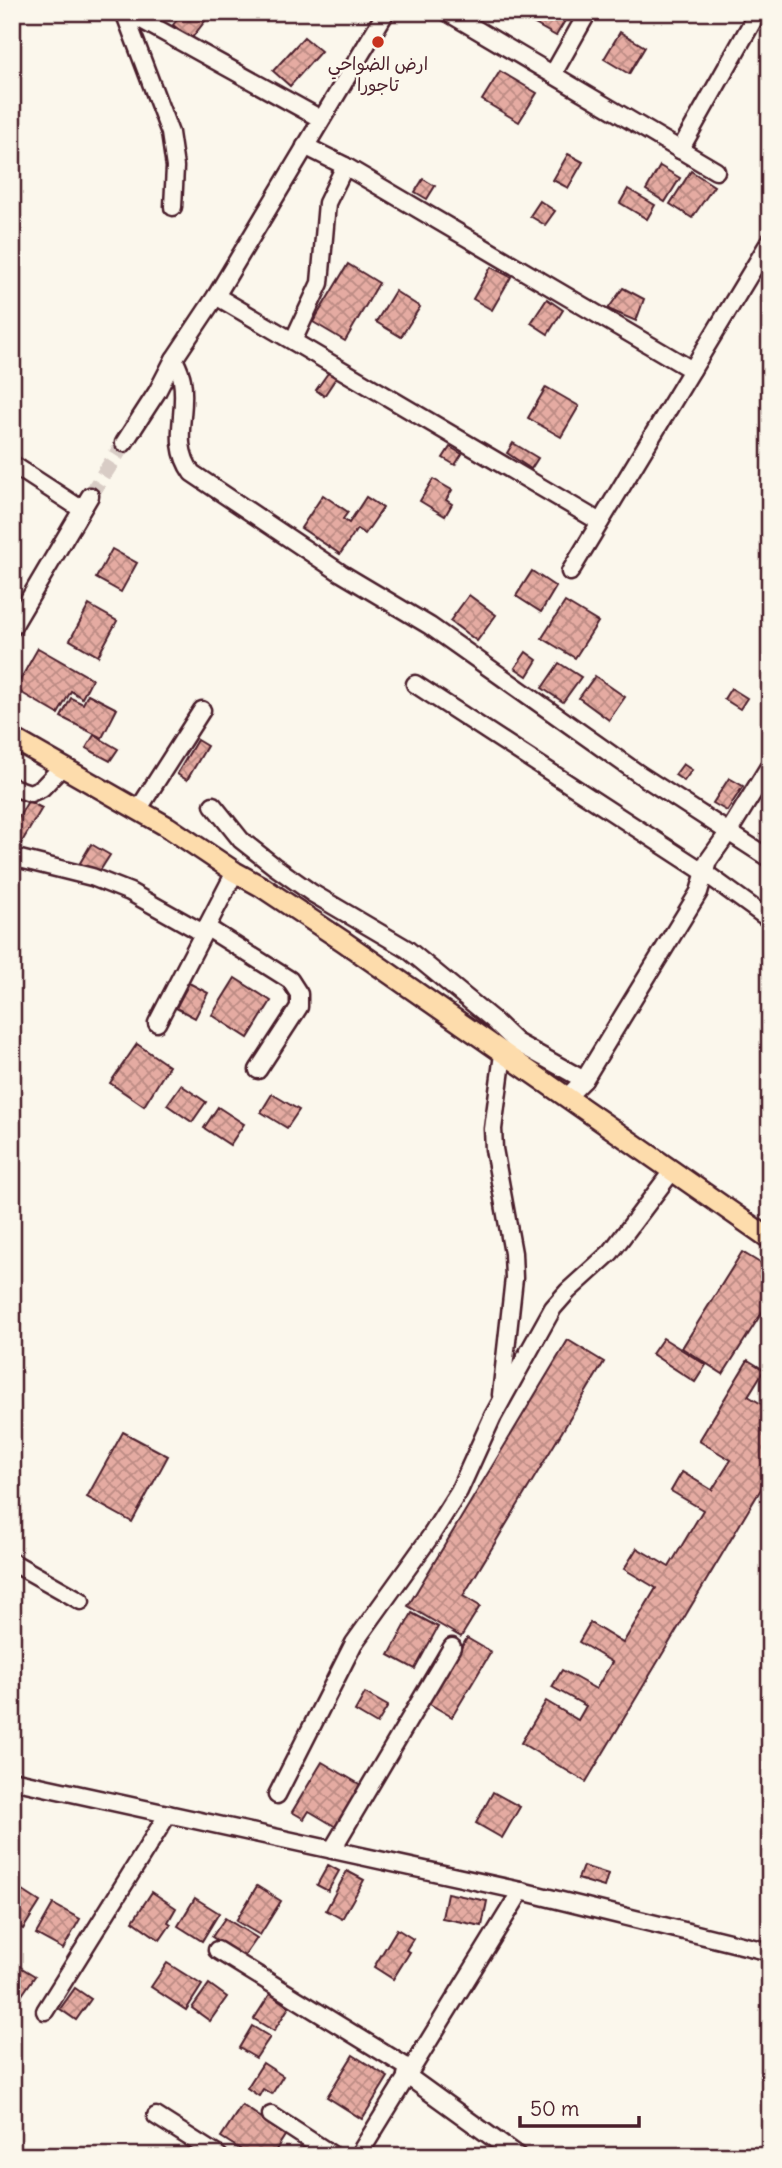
<svg xmlns="http://www.w3.org/2000/svg" width="782" height="2168" font-family="Delius,'Playpen Sans Arabic',sans-serif">
	<style>
		.building { fill: url(#building-cross-hatch); stroke: #4a1f2b; stroke-width: 2 }
		.lines { fill: none; stroke-linecap: round; stroke-linejoin: round }
		.minor-tunnel { stroke: #d8ccc5; stroke-width: 16; stroke-dasharray: 16 8; stroke-linecap: butt }
		.minor-casing { stroke: #4a1f2b; stroke-width: 21 }
		.major-casing { stroke: #4a1f2b; stroke-width: 24 }
		.minor { stroke: #fbf7ec; stroke-width: 16 }
		.major { stroke: #fddcac; stroke-width: 19 }
		.poi-dot { fill: #c8321e; stroke: #fbf7ec; stroke-width: 2.5 }
		.labels { text-anchor: middle; stroke-width: 5; stroke-linejoin: round; paint-order: stroke }
		.poi-label { font-size: 18px; fill: #4a1f2b; stroke: #fbf7ec }
	</style>
	<defs>
		<pattern id="building-cross-hatch" width="8" height="8" patternUnits="userSpaceOnUse" patternTransform="scale(1.75)"><rect width="8" height="8" fill="#e5aba2"/><path d="M0 0l8 8M0 8l8-8" fill="none" stroke="#bc8b84"/></pattern>
	</defs>
	<rect width="100%" height="100%" fill="#fbf7ec"/>
	<filter id="ink" filterUnits="userSpaceOnUse"><feTurbulence type="fractalNoise" baseFrequency=".0143" numOctaves="2"/><feDisplacementMap in="SourceGraphic" scale="14" xChannelSelector="R" yChannelSelector="G"/><feConvolveMatrix kernelMatrix="1 2 1 2 8 2 1 2 1" color-interpolation-filters="sRGB"/></filter>
	<g filter="url(#ink)">
		<g class="building">
			<polygon points="183,12 212,12 191,39 173,25"/>
			<polygon points="520,12 570,12 556,36 519,15"/>
			<polygon points="620,32 645,47 629,74 604,59"/>
			<polygon points="304,37 321,51 290,86 273,71"/>
			<polygon points="500,71 537,93 519,122 482,100"/>
			<polygon points="568,154 583,162 568,188 553,180"/>
			<polygon points="660,166 680,178 665,202 646,190"/>
			<polygon points="691,171 714,186 692,218 670,204"/>
			<polygon points="423,179 435,186 427,199 415,192"/>
			<polygon points="628,189 655,205 647,219 620,203"/>
			<polygon points="540,201 555,211 545,225 530,216"/>
			<polygon points="348,264 379,283 345,341 313,322"/>
			<polygon points="491,267 511,277 492,310 473,299"/>
			<polygon points="623,288 644,299 636,321 608,309"/>
			<polygon points="395,291 420,307 401,337 376,322"/>
			<polygon points="547,299 563,310 548,334 531,323"/>
			<polygon points="328,373 336,378 324,396 316,390"/>
			<polygon points="546,387 579,406 561,437 528,418"/>
			<polygon points="513,443 538,458 531,469 507,453"/>
			<polygon points="450,447 462,454 455,465 443,458"/>
			<polygon points="433,479 452,490 446,500 452,504 445,516 420,501"/>
			<polygon points="323,495 348,512 343,519 349,523 366,497 383,508 365,534 357,529 340,554 301,528"/>
			<polygon points="112,549 137,563 121,592 96,578"/>
			<polygon points="532,571 556,587 541,612 516,596"/>
			<polygon points="469,595 496,615 477,641 450,621"/>
			<polygon points="565,602 598,622 575,658 542,638"/>
			<polygon points="89,605 117,621 98,656 70,640"/>
			<polygon points="38,648 92,679 82,698 71,691 58,714 15,689"/>
			<polygon points="526,652 537,660 527,676 515,668"/>
			<polygon points="559,663 581,677 563,702 542,688"/>
			<polygon points="595,676 625,697 609,720 579,698"/>
			<polygon points="731,688 747,698 740,709 724,699"/>
			<polygon points="88,694 117,709 102,738 61,717 71,698 83,704"/>
			<polygon points="94,735 118,749 110,761 86,748"/>
			<polygon points="197,740 207,746 187,780 177,774"/>
			<polygon points="683,764 692,770 684,781 675,775"/>
			<polygon points="729,778 743,786 727,811 713,803"/>
			<polygon points="28,801 42,808 20,845 12,841 12,820 16,822"/>
			<polygon points="91,844 110,855 98,874 80,863"/>
			<polygon points="235,978 271,1001 248,1038 212,1015"/>
			<polygon points="189,983 208,993 195,1018 176,1008"/>
			<polygon points="137,1044 169,1066 144,1106 110,1083"/>
			<polygon points="181,1085 206,1102 192,1122 167,1105"/>
			<polygon points="272,1094 299,1110 287,1128 261,1112"/>
			<polygon points="218,1107 244,1124 230,1145 204,1128"/>
			<polygon points="742,1252 770,1269 770,1300 723,1374 682,1348"/>
			<polygon points="663,1338 706,1365 695,1382 652,1354"/>
			<polygon points="568,1340 604,1362 463,1596 480,1606 461,1637 408,1606"/>
			<polygon points="748,1360 764,1370 748,1396 770,1409 770,1474 586,1782 521,1743 546,1701 578,1720 586,1706 552,1687 562,1670 596,1689 612,1662 579,1642 590,1623 623,1643 656,1588 624,1569 637,1548 669,1567 703,1510 671,1491 682,1472 712,1490 731,1460 699,1441"/>
			<polygon points="123,1432 168,1456 132,1522 87,1497"/>
			<polygon points="412,1613 438,1627 415,1669 389,1655"/>
			<polygon points="467,1638 491,1652 452,1717 428,1703"/>
			<polygon points="365,1693 388,1706 377,1724 355,1711"/>
			<polygon points="322,1762 361,1785 336,1827 309,1811 304,1819 292,1812"/>
			<polygon points="493,1792 520,1807 502,1838 476,1823"/>
			<polygon points="328,1865 339,1871 328,1891 317,1885"/>
			<polygon points="583,1866 608,1874 604,1887 578,1879"/>
			<polygon points="347,1871 364,1880 342,1919 326,1910"/>
			<polygon points="12,1884 40,1902 23,1929 12,1922"/>
			<polygon points="257,1886 281,1901 260,1935 236,1921"/>
			<polygon points="152,1892 176,1908 168,1922 171,1924 160,1940 133,1921"/>
			<polygon points="447,1893 487,1901 482,1926 442,1918"/>
			<polygon points="195,1898 219,1913 202,1941 178,1926"/>
			<polygon points="53,1904 80,1919 63,1949 36,1934"/>
			<polygon points="225,1918 257,1938 244,1957 212,1937"/>
			<polygon points="397,1929 413,1939 406,1950 410,1952 393,1979 374,1967"/>
			<polygon points="12,1962 35,1976 17,2002 12,1999"/>
			<polygon points="167,1963 202,1985 186,2010 151,1987"/>
			<polygon points="209,1984 227,1997 210,2021 192,2008"/>
			<polygon points="75,1988 91,1999 76,2020 60,2009"/>
			<polygon points="270,1994 289,2007 274,2031 254,2019"/>
			<polygon points="252,2026 270,2037 256,2058 239,2048"/>
			<polygon points="353,2055 388,2077 362,2119 327,2097"/>
			<polygon points="263,2063 283,2076 272,2094 263,2089 259,2096 247,2088"/>
			<polygon points="242,2105 286,2134 272,2156 251,2156 221,2137"/>
		</g>
		<g class="lines">
			<polyline class="minor-tunnel" points="90,496 124,443"/>
			<defs>
				<g id="minor">
					<polyline points="124,12 170,133 175,167 173,207"/>
					<polyline points="127,12 321,119"/>
					<polyline points="447,12 716,171"/>
					<polyline points="553,74 588,12"/>
					<polyline points="305,146 345,166 692,370"/>
					<polyline points="680,150 758,12"/>
					<polyline points="216,296 600,522"/>
					<polyline points="293,341 320,283 327,203 345,166"/>
					<path d="M174,359C177,365 181,373 182,380C188,414 170,442 192,473L341,573L430,626L639,774L770,859"/>
					<polyline points="124,443 157,392 174,359 216,296 386,12"/>
					<polyline points="12,464 81,509"/>
					<polyline points="570,572 770,241"/>
					<polyline points="12,628 90,496"/>
					<polyline points="415,684 704,872 770,920"/>
					<polyline points="12,787 30,793 42,788 62,767"/>
					<polyline points="213,805 241,840 274,866 312,893 407,949 492,1019 516,1042 584,1080"/>
					<polyline points="138,810 202,710"/>
					<polyline points="12,857 92,877 130,892 203,933"/>
					<polyline points="206,927 290,980 299,994 299,1007 258,1070"/>
					<polyline points="157,1023 235,872"/>
					<polyline points="567,1097 584,1080 621,1019 699,892 708,861 728,833 770,765"/>
					<polyline points="501,1395 514,1278 513,1253 494,1149 493,1129 503,1054"/>
					<polyline points="12,1562 81,1601"/>
					<polyline points="12,1780 521,1891 770,1952"/>
					<polyline points="277,1795 354,1643 430,1537 459,1491 493,1416 553,1308 568,1291 611,1252 673,1170"/>
					<polyline points="332,1850 452,1647"/>
					<polyline points="217,1950 410,2069"/>
					<polyline points="45,2011 168,1814"/>
					<polyline points="406,2075 518,2156"/>
					<polyline points="271,2115 334,2156"/>
					<polyline points="156,2116 219,2156"/>
					<polyline points="358,2156 521,1891"/>
				</g>
				<polyline id="major" points="12,738 168,827 235,872 262,887 343,941 770,1239"/>
			</defs>
			<use href="#minor" class="minor-casing"/>
			<use href="#major" class="major-casing"/>
			<use href="#minor" class="minor"/>
			<use href="#major" class="major"/>
		</g>
	</g>
	<circle class="poi-dot" cx="378" cy="42" r="7"/>
	<g class="labels">
		<g class="poi-label">
			<text x="378" y="70">ارض الضواحي<tspan x="378" dy="21">تاجورا</tspan></text>
		</g>
	</g>
	<rect width="782" height="2168" fill="none" stroke="#fbf7ec" stroke-width="42"/>
	<rect x="21" y="21" width="740" height="2126" fill="none" stroke="#4a1f2b" stroke-width="2.5" filter="url(#ink)"/>
	<path d="M520 2116v10h119v-10" fill="none" stroke="#4a1f2b" stroke-width="3.5"/>
	<text x="530" y="2116" font-size="21" fill="#4a1f2b" stroke="#fbf7ec" stroke-width="5" paint-order="stroke">50 m</text>
</svg>
